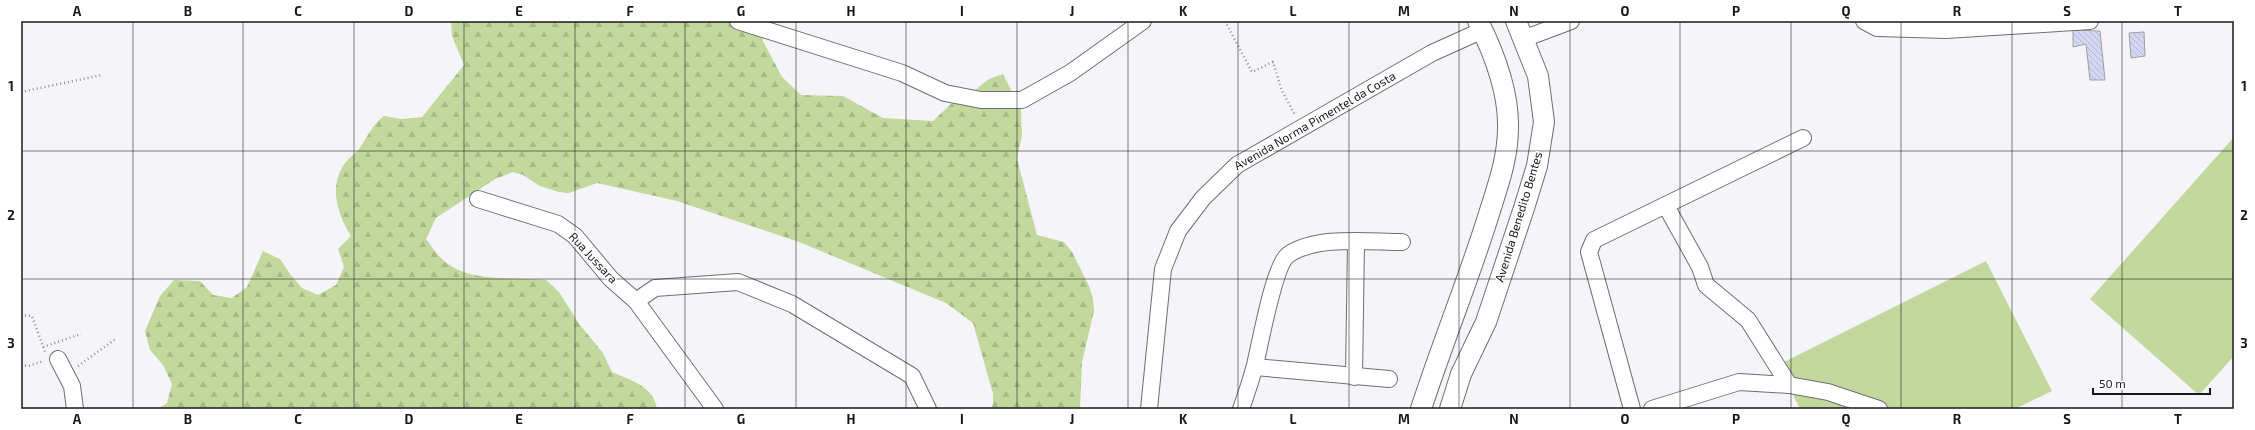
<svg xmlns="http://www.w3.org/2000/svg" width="2255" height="430" font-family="'Exo 2',sans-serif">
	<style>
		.green { fill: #c3d89c }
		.forest { fill: url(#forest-firs) }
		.building { fill: url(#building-back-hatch); stroke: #a0a0a3 }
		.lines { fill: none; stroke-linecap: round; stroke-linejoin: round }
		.minor-casing { stroke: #6f6f72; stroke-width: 18 }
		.tertiary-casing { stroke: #6f6f72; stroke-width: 22 }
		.path { stroke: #929295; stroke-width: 2.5; stroke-dasharray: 1 3; stroke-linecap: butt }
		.minor { stroke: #fff; stroke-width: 16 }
		.tertiary { stroke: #fff; stroke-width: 20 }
		.grid { fill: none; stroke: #18181a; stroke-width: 1; stroke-opacity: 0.55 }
		.labels { text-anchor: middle; stroke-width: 3; stroke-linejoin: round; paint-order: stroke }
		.street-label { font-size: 12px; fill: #18181a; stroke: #fff }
		.neatline { fill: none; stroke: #18181a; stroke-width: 1.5 }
		.grid-label { font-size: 13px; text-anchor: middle; font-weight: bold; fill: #18181a }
	</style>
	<defs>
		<pattern id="forest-firs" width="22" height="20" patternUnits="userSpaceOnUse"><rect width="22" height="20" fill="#c3d89c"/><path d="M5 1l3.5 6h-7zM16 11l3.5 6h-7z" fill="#a7b986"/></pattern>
		<pattern id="building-back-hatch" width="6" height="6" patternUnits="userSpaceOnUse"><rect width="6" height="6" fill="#d4d6f4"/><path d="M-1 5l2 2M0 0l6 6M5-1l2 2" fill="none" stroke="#b5b7d1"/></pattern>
	</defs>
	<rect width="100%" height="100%" fill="#f5f5f9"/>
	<g class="green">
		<polygon points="2234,137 2234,356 2199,395 2090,299"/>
		<polygon points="1986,261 2052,391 2015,409 1800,409 1778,365"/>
	</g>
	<path class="forest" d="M451,21H760L763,41L782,77L801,95L843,96L883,118L933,121L952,103L966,97L989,79L1003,74L1021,109L1022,135L1017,159L1037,235L1064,242L1072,252L1089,286L1093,299L1094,311L1082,362L1080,409H991L993,404V394L973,323L946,303L799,242L677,201L597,183L569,193L559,192L540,186L523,175L513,172L495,179L436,218L426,239C433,248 440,260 451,266C476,282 517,277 546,280L559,292L580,325L603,353L612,372C630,380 654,386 657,409H158L167,403L172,384L163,365L150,350L145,331L160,296L174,280L200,281L213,295L232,298L247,287L263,251L280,259L290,274L302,288L318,295L336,285L344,267L338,249L351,236C338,215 329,189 343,166C347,159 355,154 360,148C367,137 373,124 384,116L401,119L422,117L464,65L452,36Z"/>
	<g class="building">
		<polygon points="2073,30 2100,31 2105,80 2090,80 2086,44 2073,47"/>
		<polygon points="2144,32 2145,56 2131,58 2129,33"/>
	</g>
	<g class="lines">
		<defs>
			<g id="minor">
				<polyline points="738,21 902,73 945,93 981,100 1022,100 1070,73 1143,21"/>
				<polyline points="1864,21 1877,28 1946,30 2090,21"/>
				<polyline points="1523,39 1571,21"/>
				<polyline points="478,199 558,224 575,236 611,279 636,301 715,409"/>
				<polyline points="1666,206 1700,267 1706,285 1748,320 1789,385"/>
				<polyline points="636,301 655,288 738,282 792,304 912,376 928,409"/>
				<polyline points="58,359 72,386 75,409"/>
				<polyline points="1255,367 1389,379"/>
				<polyline points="1354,377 1356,242"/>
				<polyline points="1149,409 1163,269 1178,231 1203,198 1237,165 1432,53 1483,30"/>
				<path d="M1241,409C1246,395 1251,380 1255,365C1260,345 1274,265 1288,255C1316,235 1369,242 1402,242"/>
				<polyline points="1632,409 1589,252 1594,240 1803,138"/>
				<polyline points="1652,409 1739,382 1789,385 1828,392 1879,409"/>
			</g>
			<g id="tertiary">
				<path d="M1421,409C1442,344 1468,281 1488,217C1497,188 1508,159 1508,128C1509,91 1494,53 1478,21"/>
				<polyline points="1450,409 1461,374 1486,322 1524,208 1537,166 1544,122 1538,76 1516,21"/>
			</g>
		</defs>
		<use href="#minor" class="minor-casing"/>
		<use href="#tertiary" class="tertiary-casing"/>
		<g class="path">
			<polyline points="1225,21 1252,72 1273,62 1282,91 1295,115"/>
			<polyline points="21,92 102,75"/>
			<polyline points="21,315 32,316 45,352"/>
			<polyline points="43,347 81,334"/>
			<polyline points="21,365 28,366 44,361"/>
			<polyline points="78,366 117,338"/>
		</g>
		<use href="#minor" class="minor"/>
		<use href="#tertiary" class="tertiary"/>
	</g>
	<path class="grid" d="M133,21V409M243,21V409M354,21V409M464,21V409M575,21V409M685,21V409M796,21V409M906,21V409M1017,21V409M1128,21V409M1238,21V409M1349,21V409M1459,21V409M1570,21V409M1680,21V409M1791,21V409M1901,21V409M2012,21V409M2122,21V409M21,151H2234M21,279H2234"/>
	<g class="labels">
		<g class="street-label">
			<text transform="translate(1315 121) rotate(-30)" y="4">Avenida Norma Pimentel da Costa</text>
			<text transform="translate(1519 217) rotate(-73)" y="4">Avenida Benedito Bentes</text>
			<text transform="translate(593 258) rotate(47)" y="4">Rua Jussara</text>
		</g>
	</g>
	<rect width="2255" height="430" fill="none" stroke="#ffffff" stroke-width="44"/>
	<path d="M2093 388v6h117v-6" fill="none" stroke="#18181a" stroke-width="2"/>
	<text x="2099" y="388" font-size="12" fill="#18181a" stroke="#ffffff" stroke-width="3" paint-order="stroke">50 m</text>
	<rect x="22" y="22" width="2211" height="386" class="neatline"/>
	<g class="grid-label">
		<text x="77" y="16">A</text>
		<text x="188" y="16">B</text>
		<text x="298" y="16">C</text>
		<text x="409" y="16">D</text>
		<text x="519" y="16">E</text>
		<text x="630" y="16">F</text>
		<text x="741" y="16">G</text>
		<text x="851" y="16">H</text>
		<text x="962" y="16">I</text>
		<text x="1072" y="16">J</text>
		<text x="1183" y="16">K</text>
		<text x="1293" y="16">L</text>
		<text x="1404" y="16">M</text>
		<text x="1514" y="16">N</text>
		<text x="1625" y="16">O</text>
		<text x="1736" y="16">P</text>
		<text x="1846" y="16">Q</text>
		<text x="1957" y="16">R</text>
		<text x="2067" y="16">S</text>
		<text x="2178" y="16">T</text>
		<text x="11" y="91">1</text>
		<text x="2244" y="91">1</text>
		<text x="11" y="220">2</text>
		<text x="2244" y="220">2</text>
		<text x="11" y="348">3</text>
		<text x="2244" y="348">3</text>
		<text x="77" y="424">A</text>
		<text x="188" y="424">B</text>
		<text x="298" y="424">C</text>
		<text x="409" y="424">D</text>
		<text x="519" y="424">E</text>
		<text x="630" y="424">F</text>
		<text x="741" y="424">G</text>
		<text x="851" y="424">H</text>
		<text x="962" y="424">I</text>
		<text x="1072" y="424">J</text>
		<text x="1183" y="424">K</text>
		<text x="1293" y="424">L</text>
		<text x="1404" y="424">M</text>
		<text x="1514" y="424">N</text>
		<text x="1625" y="424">O</text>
		<text x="1736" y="424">P</text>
		<text x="1846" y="424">Q</text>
		<text x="1957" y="424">R</text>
		<text x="2067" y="424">S</text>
		<text x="2178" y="424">T</text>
	</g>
</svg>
